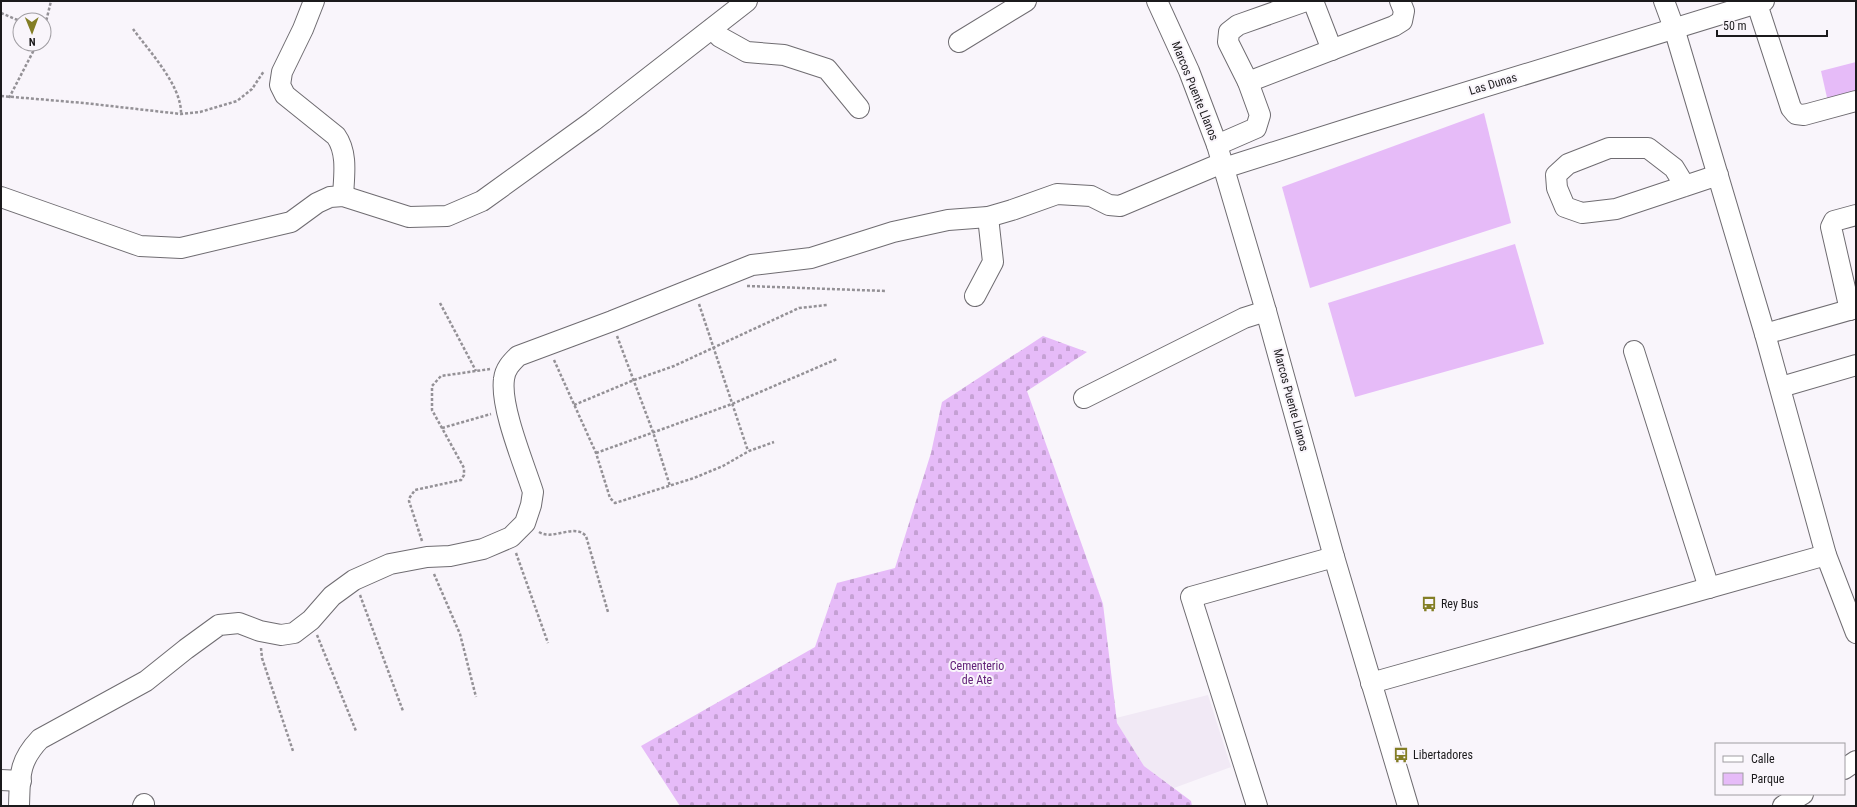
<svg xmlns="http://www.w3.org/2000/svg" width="1857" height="807" font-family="'Roboto Condensed',sans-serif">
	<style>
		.built { fill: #f1e9f5 }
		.cemetery { fill: url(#cemetery-stones) }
		.green { fill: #e6bbf8 }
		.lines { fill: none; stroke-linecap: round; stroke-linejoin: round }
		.minor-casing { stroke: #6f6c71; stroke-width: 22 }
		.path { stroke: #949196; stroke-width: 2.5; stroke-dasharray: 3 2; stroke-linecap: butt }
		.minor { stroke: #fff; stroke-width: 20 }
		.labels { text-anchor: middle; stroke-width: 4; stroke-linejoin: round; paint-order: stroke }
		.street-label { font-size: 12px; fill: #1b1a1c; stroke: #f9f5fb }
		.poi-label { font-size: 12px; fill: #1b1a1c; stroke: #f9f5fb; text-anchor: start }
		.park-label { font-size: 12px; fill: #622179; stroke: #f9f5fb }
	</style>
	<defs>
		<pattern id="cemetery-stones" width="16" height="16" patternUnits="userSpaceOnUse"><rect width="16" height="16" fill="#e6bbf8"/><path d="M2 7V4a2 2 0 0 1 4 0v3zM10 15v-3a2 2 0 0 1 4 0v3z" fill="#c5a0d4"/></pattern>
	</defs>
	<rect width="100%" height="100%" fill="#f9f5fb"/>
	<polygon class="built" points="1208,695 1231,767 1174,788 1144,766 1117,723 1116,718"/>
	<polygon class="cemetery" points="1043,336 1087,352 1027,391 1103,604 1117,723 1144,766 1191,801 1192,806 680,806 641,746 815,647 837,583 895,568 931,453 942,402"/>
	<g class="green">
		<polygon points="1856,62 1856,94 1828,102 1821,71"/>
		<polygon points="1484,113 1511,223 1310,288 1282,187"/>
		<polygon points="1515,244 1544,344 1355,397 1328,303"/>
	</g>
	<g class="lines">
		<defs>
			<g id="minor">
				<path d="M314,1L303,29L282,72L280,85L285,95L336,136C348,153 344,176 343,196"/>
				<polyline points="1157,1 1189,71 1217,145 1266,311 1334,557 1408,806"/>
				<polyline points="1313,1 1332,50"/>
				<polyline points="1664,1 1674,28 1765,334 1826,555 1856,633"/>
				<polyline points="1757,4 1791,108 1796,114 1804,115 1856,101"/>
				<polyline points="712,29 720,37 747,52 784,55 827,69 859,108"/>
				<polyline points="959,42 1026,1"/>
				<polyline points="1248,82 1394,26 1402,21 1404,11 1400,1"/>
				<polyline points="1217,145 1256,128 1260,115 1248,82 1228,42 1229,32 1238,25 1306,1"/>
				<polyline points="1224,168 1360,125 1764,1"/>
				<polyline points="1685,186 1674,168 1648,148 1609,148 1568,164 1556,175 1557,188 1565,207 1582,213 1616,209 1718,175"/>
				<polyline points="1,197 140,246 181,248 291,222 317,203 330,197 343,196 409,217 447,216 482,201 593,121 747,1"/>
				<polyline points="975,296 993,262 988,217"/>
				<polyline points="1850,310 1831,227 1834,221 1856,215"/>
				<polyline points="1765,334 1856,308"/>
				<polyline points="1634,351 1709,588"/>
				<polyline points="1781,387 1856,365"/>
				<polyline points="1084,398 1244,318 1266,311"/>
				<polyline points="1371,683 1826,555"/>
				<polyline points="1844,769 1856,761"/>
				<polyline points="1,780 21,781"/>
				<path d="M19,806C20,777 18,762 40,739L146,681L186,649L219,625L239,623L260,631L281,635L294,633L311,620L332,596L354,580L390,564L427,557L450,556L483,549L511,537L525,523L531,505L533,492C524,464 500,407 504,379C505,369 511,363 518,356L612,321L752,265L811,258L893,232L948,220L988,217L1012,210L1057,194L1091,196L1109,205L1120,206L1222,163"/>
				<polyline points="143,806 144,804"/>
				<polyline points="1257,806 1191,597 1334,557"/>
				<polyline points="1783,806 1803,794"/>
			</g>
		</defs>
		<use href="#minor" class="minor-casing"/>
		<g class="path">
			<polyline points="1,13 20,21"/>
			<path d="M133,29C149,51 182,86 181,114"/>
			<polyline points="44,30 51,1"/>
			<polyline points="1,96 84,103 181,114 200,112 237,101 252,89 264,71"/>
			<polyline points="9,98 37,44"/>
			<polyline points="747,286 886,291"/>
			<polyline points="440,303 476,371"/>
			<polyline points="699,304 748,451"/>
			<polyline points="617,336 653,432 670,486"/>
			<polyline points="554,360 596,453 610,498 615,503 694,478 723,466 749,451 774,442"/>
			<polyline points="574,405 634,380 674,366 799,308 827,305"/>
			<polyline points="442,428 491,414"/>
			<polyline points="596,453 732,404 837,359"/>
			<path d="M539,532C553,541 574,523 586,536L608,612"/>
			<polyline points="422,541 409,501 410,497 415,490 461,480 464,475 464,468 432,410 432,386 441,376 490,369"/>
			<polyline points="516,553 548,643"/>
			<polyline points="434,574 460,634 476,697"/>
			<polyline points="360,595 403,711"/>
			<polyline points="317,635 356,731"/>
			<polyline points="261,648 262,658 293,751"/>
		</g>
		<use href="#minor" class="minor"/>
	</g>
	<defs>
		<symbol id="bus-bare" viewBox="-9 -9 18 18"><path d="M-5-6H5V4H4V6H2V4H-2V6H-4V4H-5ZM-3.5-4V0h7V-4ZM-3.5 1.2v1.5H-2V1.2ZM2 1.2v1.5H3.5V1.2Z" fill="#837e25" stroke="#f9f5fb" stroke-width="2.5" paint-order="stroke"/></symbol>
	</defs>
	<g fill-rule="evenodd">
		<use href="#bus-bare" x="1418" y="593" width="22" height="22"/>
		<use href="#bus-bare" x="1390" y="744" width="22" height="22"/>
	</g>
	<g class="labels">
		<g class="street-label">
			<text transform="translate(1493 84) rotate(-17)" y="4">Las Dunas</text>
			<text transform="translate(1195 91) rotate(68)" y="4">Marcos Puente Llanos</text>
			<text transform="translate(1291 400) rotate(75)" y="4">Marcos Puente Llanos</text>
		</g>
		<g class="poi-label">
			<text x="1441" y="608">Rey Bus</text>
			<text x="1413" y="759">Libertadores</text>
		</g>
		<g class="park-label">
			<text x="977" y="670">Cementerio<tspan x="977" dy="14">de Ate</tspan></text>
		</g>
	</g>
	<rect width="1857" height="807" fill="none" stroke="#1b1a1c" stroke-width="4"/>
	<rect x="1715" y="743" width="130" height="52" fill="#f9f5fb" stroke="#a09da2"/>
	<rect x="1723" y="756" width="20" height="6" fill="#ffffff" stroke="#a09da2"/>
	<text x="1751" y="763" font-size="12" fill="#1b1a1c">Calle</text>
	<rect x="1723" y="773" width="20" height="12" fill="#e6bbf8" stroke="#a09da2"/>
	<text x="1751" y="783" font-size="12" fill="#1b1a1c">Parque</text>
	<g transform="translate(32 32) rotate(179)"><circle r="19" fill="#f9f5fb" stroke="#a09da2"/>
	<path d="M0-3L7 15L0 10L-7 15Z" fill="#837e25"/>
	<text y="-6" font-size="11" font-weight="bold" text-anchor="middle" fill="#1b1a1c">N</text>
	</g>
	<path d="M1717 30v6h110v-6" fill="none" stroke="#1b1a1c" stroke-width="2"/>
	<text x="1723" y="30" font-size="12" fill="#1b1a1c" stroke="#f9f5fb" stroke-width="3" paint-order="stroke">50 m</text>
</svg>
